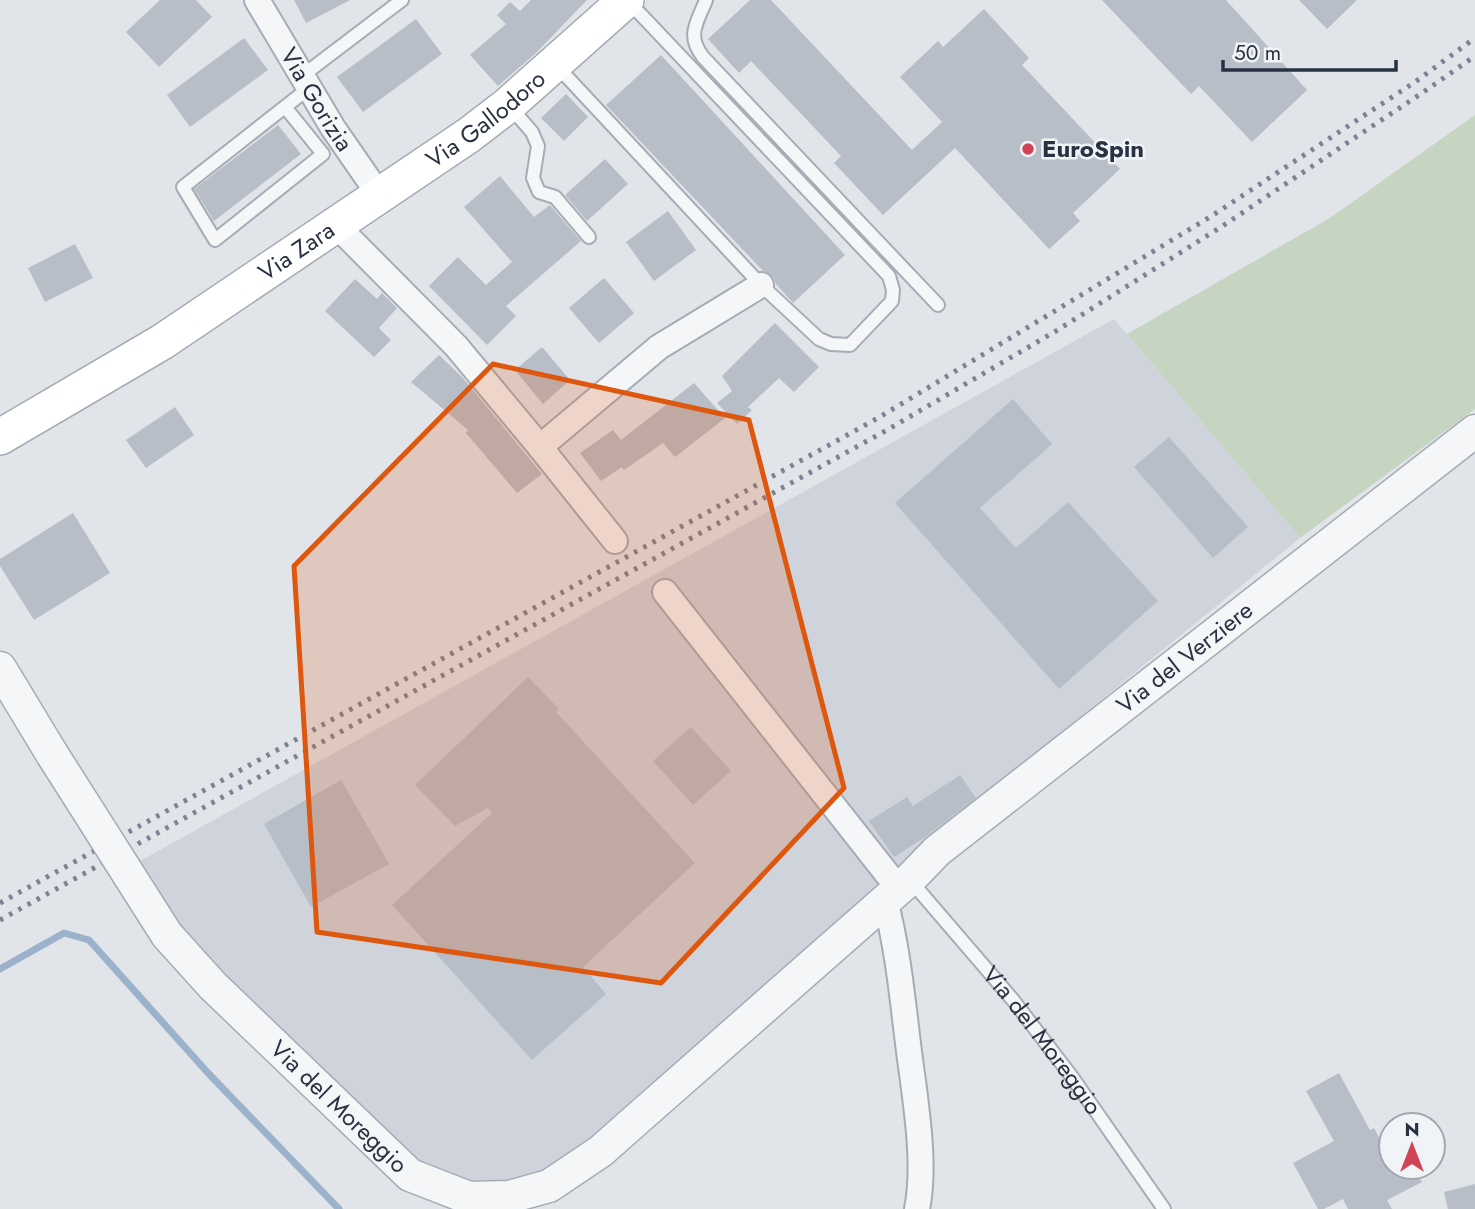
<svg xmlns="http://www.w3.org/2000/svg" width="1475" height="1209" font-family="Jost,sans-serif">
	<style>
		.built { fill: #cfd4dc }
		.green { fill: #c6d4c2 }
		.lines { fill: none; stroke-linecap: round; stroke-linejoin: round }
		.stream { stroke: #9cb2cb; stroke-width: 7 }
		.building { fill: #b8bec7 }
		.service-casing { stroke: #a6acb4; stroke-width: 16 }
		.minor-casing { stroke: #a6acb4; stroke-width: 28 }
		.tertiary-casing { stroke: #a6acb4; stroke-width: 35 }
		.secondary-casing { stroke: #a6acb4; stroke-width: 38 }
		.service { stroke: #f4f6f8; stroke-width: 12 }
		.minor { stroke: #f4f6f8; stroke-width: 24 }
		.tertiary { stroke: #f4f6f8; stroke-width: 32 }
		.secondary { stroke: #fff; stroke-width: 35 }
		.rail { stroke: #7a8494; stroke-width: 5; stroke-dasharray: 3.5 7; stroke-linecap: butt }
		.tertiary-bridge-casing { stroke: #a6acb4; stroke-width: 35; stroke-linecap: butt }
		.tertiary-bridge { stroke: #f4f6f8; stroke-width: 32 }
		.marked { fill: #de570f; fill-opacity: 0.2; stroke: #de570f; stroke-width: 5; stroke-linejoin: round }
		.poi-dot { fill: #d14458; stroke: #f1f4f7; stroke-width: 2.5 }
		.labels { text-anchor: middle; stroke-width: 5; stroke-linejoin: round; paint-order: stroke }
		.street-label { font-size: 24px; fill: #293242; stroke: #f1f4f7 }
		.poi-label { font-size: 24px; font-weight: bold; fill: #293242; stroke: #f1f4f7; text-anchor: start }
	</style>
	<rect width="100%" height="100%" fill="#e1e5ea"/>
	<polygon class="built" points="1114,319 1300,538 901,863 658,1083 572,1157 521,1181 473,1188 423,1164 370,1119 195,944 165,906 140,861"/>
	<polygon class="green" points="1475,115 1475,409 1300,538 1127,334 1330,218"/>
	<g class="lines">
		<polyline class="stream" points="0,969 64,933 89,940 208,1073 339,1209"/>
	</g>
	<g class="building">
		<polygon points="160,0 196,0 212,17 159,67 126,32"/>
		<polygon points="294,0 350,0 306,23"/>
		<polygon points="531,0 587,0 536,53 498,86 470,55 506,24 497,15 510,2 520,11"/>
		<polygon points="750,0 771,0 912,150 942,122 900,77 938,41 943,47 984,9 1029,58 1022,65 1120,169 1073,213 1080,221 1049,249 955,148 883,215 834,163 841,156 751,61 739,73 708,39"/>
		<polygon points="1102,0 1226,0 1307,90 1252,142 1199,86 1191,94"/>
		<polygon points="1299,0 1357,0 1327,29"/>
		<polygon points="416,19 442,54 363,112 337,77"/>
		<polygon points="244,38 268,70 190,127 167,95"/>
		<polygon points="661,55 845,255 793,303 776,284 773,277 763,271 606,105"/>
		<polygon points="566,94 588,117 564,141 541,118"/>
		<polygon points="278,125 301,154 214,221 194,189"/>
		<polygon points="605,159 628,184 587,221 565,195"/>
		<polygon points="500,176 534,217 550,205 581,241 506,306 516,316 487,345 429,286 458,257 486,285 512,262 464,207"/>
		<polygon points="668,211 696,250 654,281 626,242"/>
		<polygon points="75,244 93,278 45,302 28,268"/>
		<polygon points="604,278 634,313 599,343 569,308"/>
		<polygon points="355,279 377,299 382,293 397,308 379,328 391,340 374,357 325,311"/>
		<polygon points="775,323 819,367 794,392 779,378 748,407 752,410 737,424 717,403 732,391 722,376"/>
		<polygon points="542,347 570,380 543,404 515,370"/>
		<polygon points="439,355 463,378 542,474 517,493 466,433 468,430 411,382"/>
		<polygon points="694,383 725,418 675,457 663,443 624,470 622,467 601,481 580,453 613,430 621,440"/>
		<polygon points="1013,399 1052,444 980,508 1016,548 1068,502 1158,601 1059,689 895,503"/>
		<polygon points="175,407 194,435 146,468 126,440"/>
		<polygon points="1169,437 1248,527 1213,558 1134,467"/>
		<polygon points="73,513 110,573 34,620 0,566 0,559"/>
		<polygon points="528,677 559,709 556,712 695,863 583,967 606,994 532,1060 392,905 492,813 488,808 455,826 415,785"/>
		<polygon points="691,727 731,771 693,805 653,761"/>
		<polygon points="960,775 976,798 925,837 894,857 869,821 907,797 913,806"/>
		<polygon points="341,780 389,864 311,907 264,824"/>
		<polygon points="1339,1073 1370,1130 1374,1128 1391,1159 1391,1167 1414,1167 1422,1182 1387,1200 1392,1209 1348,1209 1343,1199 1324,1209 1318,1209 1293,1163 1334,1141 1306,1091"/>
		<polygon points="1475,1184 1475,1209 1448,1209 1444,1192"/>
	</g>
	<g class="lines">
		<defs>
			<g id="service">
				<path d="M706,0C697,23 686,35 703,57L938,305"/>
				<polyline points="555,64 761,285 819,339 831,344 850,345 892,301 893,290 889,276 629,2"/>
				<polyline points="302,76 402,0"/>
				<polyline points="285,107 323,154 215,240 183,187 309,88"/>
				<polyline points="511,108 532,132 538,146 533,178 539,192 555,197 589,237"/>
				<path id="s1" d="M910,880L1013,1000L1072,1077L1164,1209"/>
			</g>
			<g id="minor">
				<path id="s2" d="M257,0L333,128L380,196"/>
				<polyline points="336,225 456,346 540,447 659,347 761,285"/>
				<polyline points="540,447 615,541"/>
				<polyline points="665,592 899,889"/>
				<path d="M885,900C899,953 903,1006 910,1059C916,1104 926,1165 917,1209"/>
			</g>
			<g id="tertiary">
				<polyline points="0,668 52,754"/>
				<path id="s3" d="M167,935L213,986L410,1175L469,1198L509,1197L549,1186L601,1151L636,1120L910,879L937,851L1475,431"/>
			</g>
			<g id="secondary">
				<path id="s4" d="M0,437L162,342L469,135L508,105L626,0"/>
			</g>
		</defs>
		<use href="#service" class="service-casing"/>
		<use href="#minor" class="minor-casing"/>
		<use href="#tertiary" class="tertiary-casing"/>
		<use href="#secondary" class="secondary-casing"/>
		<use href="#service" class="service"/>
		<use href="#minor" class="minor"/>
		<use href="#tertiary" class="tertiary"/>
		<use href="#secondary" class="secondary"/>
		<g class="rail">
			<polyline points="0,903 878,418 1210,217 1415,82 1475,38"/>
			<polyline points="0,920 887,430 1056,331 1221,227 1422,93 1475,56"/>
		</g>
		<defs>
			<polyline id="tertiary-bridge" points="52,754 167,935"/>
		</defs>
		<use href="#tertiary-bridge" class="tertiary-bridge-casing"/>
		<use href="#tertiary-bridge" class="tertiary-bridge"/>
	</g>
	<path class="marked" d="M493,364L749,420L844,788L661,983L317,932L294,566Z"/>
	<circle class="poi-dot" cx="1028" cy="149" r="7"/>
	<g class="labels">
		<g class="street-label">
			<text dy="8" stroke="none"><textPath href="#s2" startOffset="116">Via Gorizia</textPath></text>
			<text dy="8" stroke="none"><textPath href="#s4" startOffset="581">Via Gallodoro</textPath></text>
			<text dy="8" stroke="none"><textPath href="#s4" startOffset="350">Via Zara</textPath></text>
			<text dy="8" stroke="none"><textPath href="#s3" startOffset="1314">Via del Verziere</textPath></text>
			<text dy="8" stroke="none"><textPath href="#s1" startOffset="208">Via del Moreggio</textPath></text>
			<text dy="8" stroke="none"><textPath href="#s3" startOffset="243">Via del Moreggio</textPath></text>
		</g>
		<g class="poi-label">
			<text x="1042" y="157">EuroSpin</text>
		</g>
	</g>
	<g transform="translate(1412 1146)"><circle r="33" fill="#f1f4f7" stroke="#a1a6af" stroke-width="2"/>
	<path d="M0-5L12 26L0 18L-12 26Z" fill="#d14458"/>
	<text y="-10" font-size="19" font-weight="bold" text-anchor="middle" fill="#293242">N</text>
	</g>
	<path d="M1223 60v10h173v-10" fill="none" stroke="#293242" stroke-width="3.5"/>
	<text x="1234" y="60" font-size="21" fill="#293242" stroke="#f1f4f7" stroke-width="5" paint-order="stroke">50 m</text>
</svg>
